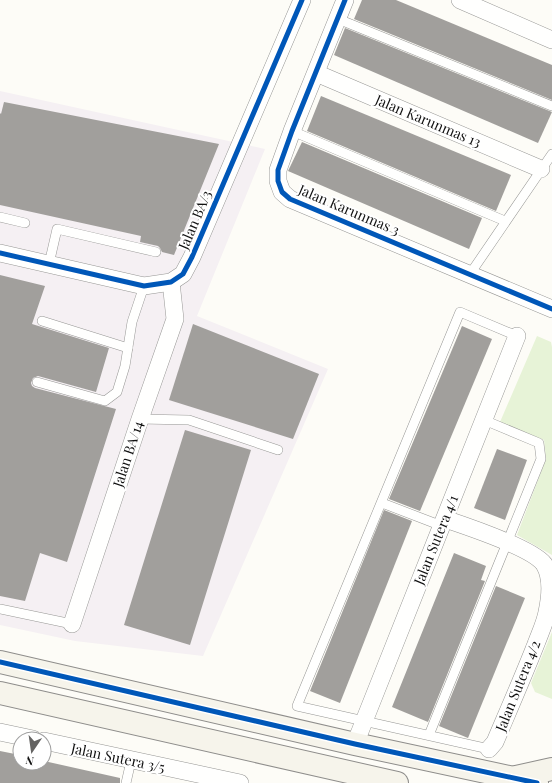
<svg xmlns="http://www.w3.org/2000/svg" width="552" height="783" font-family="'Playfair Display',serif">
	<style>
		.industrial { fill: #f5f0f3 }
		.green { fill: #e7f3d7 }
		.building { fill: #a19f9c }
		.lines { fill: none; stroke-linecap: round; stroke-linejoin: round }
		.lane-casing { stroke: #979795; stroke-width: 10 }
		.street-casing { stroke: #979795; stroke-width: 18 }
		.secondary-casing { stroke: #8e8d8b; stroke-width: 24 }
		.lane { stroke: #fffffe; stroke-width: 9 }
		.street { stroke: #fffffe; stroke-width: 17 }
		.secondary { stroke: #f6f4eb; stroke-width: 22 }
		.cycleway-casing { stroke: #fff; stroke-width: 8 }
		.cycleway { stroke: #0057b8; stroke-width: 5 }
		.labels { text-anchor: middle; stroke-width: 4; stroke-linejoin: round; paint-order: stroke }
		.street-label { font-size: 14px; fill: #111; stroke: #fff }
	</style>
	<rect width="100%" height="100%" fill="#fdfcf7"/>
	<polygon class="industrial" points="0,91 265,149 197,316 328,369 203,656 75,641 0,625"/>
	<g class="green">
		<polygon points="537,336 551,342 552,347 552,555 517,535 546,459 544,440 500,422"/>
		<polygon points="552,632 552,699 535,692 531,683"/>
	</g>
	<g class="building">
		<polygon points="362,0 396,0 552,65 552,100 354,19"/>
		<polygon points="345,28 552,112 538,143 334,55"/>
		<polygon points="321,96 511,175 496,211 307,131"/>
		<polygon points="4,102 219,144 174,255 162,252 160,248 158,246 140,242 141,236 0,205 0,113 1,114"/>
		<polygon points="302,142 482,218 469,249 288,171"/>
		<polygon points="0,275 45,286 32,324 109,348 96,392 38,376 33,378 31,383 32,386 35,388 116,409 67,562 40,553 25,601 0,596"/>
		<polygon points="193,324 319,374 293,439 169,400"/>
		<polygon points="462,326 492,339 420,511 389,499"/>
		<polygon points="185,430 251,450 190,645 124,625"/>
		<polygon points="497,449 527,460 505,520 474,508"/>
		<polygon points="384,510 412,521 340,703 310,691"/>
		<polygon points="454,553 486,566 481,580 485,581 428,722 392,707"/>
		<polygon points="496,586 525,598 468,738 439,726"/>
		<polygon points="0,751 20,755 20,763 44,763 44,761 120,778 120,783 0,783"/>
	</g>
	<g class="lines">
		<defs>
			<g id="lane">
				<polyline points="338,19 552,106"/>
				<polyline points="292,131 505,221"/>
				<polyline points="0,217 25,223"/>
				<polyline points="49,264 57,229 156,252"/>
				<polyline points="470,274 552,154"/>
				<polyline points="42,321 128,348"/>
				<polyline points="37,382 105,401 117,392 125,366 132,322 144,286"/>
				<polyline points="140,419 189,420 278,450"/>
				<polyline points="382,503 442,526"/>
				<polyline points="0,609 72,624"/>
				<polyline points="429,735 541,459 539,443 484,420"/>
				<polyline points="489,749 297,706 460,312 517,336"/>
				<polyline points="126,783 131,761"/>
			</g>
			<g id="street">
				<polyline points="345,0 292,131 278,170 278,181 282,192 290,199 552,309"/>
				<polyline points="460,0 552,40"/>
				<polyline points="316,73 541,169"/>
				<polyline points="0,253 144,286 171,282 183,274 192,257 302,0"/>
				<path d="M445,519C466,526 532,548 544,564C552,577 550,598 547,612C545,623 540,633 536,644C523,677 509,709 495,742L489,749"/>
				<polyline points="72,624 140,419 175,319 171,282"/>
				<polyline points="0,732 33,739"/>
				<polyline points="44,741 240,783"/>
				<polyline points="355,744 517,336"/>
			</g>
			<g id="secondary">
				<polyline points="0,662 355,744 537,783"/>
				<polyline points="0,693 397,783"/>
				<polyline points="516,777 552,769"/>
			</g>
		</defs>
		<use href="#lane" class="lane-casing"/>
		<use href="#street" class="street-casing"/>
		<use href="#secondary" class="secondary-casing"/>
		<use href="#lane" class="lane"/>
		<use href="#street" class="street"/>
		<use href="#secondary" class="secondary"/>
		<defs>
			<g id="cycleway">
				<polyline points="345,0 292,131 278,170 278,181 282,192 290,199 552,309"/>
				<polyline points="0,253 144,286 171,282 183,274 192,257 302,0"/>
				<polyline points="0,662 355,744 537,783"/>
			</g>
		</defs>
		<use href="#cycleway" class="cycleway-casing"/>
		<use href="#cycleway" class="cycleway"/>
	</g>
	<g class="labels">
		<g class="street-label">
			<text transform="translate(428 121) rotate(23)" y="5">Jalan Karunmas 13</text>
			<text transform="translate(349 210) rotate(23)" y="5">Jalan Karunmas 3</text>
			<text transform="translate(195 220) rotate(-67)" y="5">Jalan BA/3</text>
			<text transform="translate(128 454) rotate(-72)" y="5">Jalan BA/14</text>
			<text transform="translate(436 540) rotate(-68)" y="5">Jalan Sutera 4/1</text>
			<text transform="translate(518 686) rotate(-68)" y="5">Jalan Sutera 4/2</text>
			<text transform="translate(118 758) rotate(12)" y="5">Jalan Sutera 3/5</text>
		</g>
	</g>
	<g transform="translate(32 751) rotate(193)"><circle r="19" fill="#ffffff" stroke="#a0a0a0"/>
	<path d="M0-3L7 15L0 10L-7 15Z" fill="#646362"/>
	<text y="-6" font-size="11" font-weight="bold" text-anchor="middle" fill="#111111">N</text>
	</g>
</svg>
